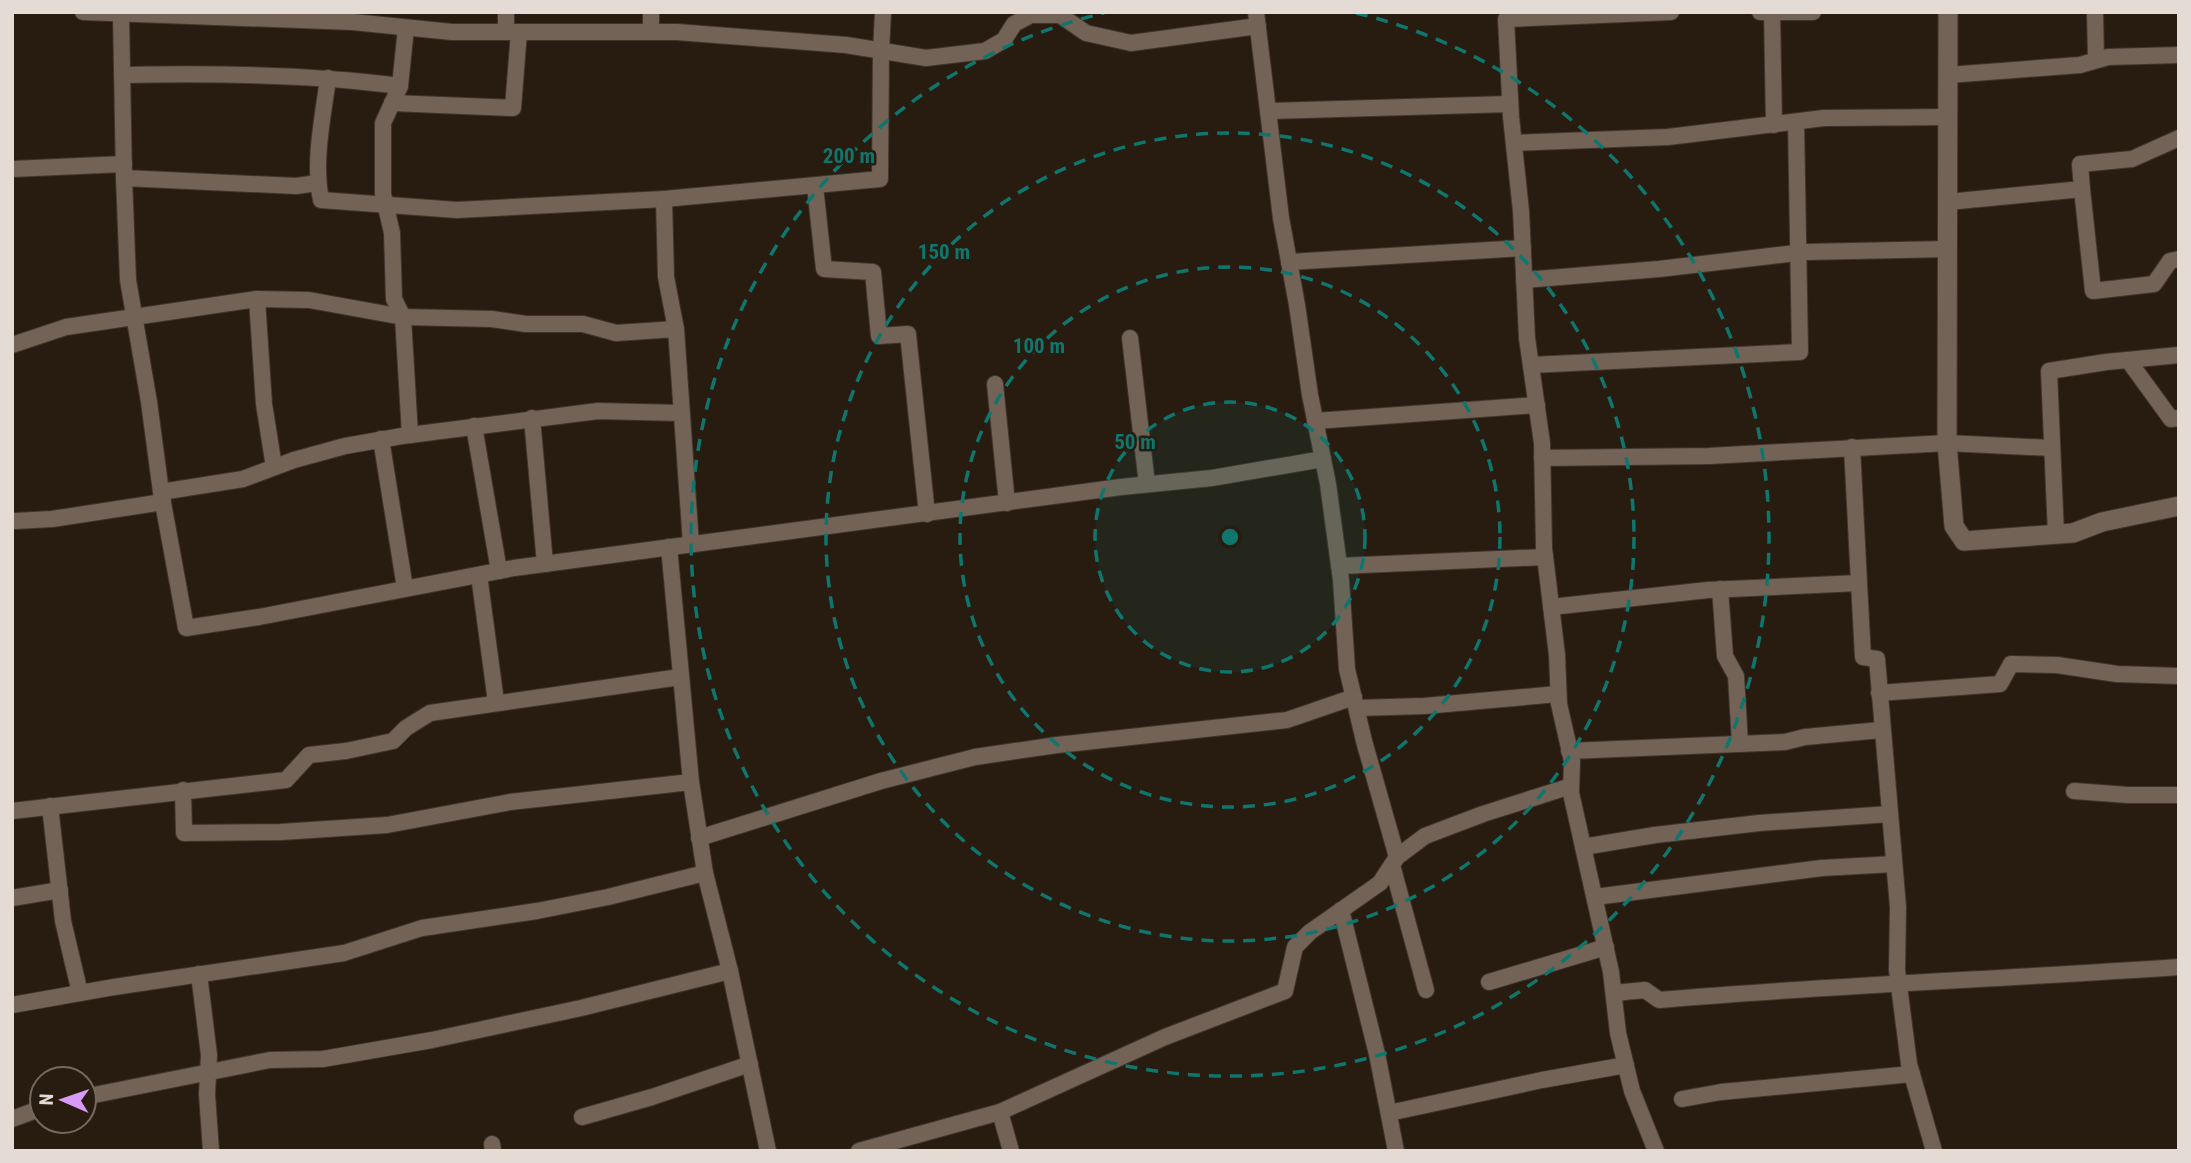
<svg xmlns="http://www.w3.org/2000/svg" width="2191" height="1163" font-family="'Roboto Condensed',sans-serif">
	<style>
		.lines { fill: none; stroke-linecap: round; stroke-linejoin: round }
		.minor-casing { stroke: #3f352f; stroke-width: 18 }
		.tertiary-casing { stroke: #3f352f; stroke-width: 21 }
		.minor { stroke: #726356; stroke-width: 16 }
		.tertiary { stroke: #726356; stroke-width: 19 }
		.ring { fill: none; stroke: #0f766e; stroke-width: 3.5; stroke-dasharray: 12 9 }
		.centre { fill: #0f766e; stroke: #281c10; stroke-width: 3.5 }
		.ring-label { font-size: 21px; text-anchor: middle; font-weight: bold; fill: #0f766e; stroke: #281c10; stroke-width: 5; stroke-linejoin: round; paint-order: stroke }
	</style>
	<rect width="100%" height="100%" fill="#281c10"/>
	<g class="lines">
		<defs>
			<g id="minor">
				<polyline points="83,12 353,22 452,32 677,32 846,45 926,58 985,51 1004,40 1014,24 1031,15 1060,15 1086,33 1131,43 1258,26"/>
				<polyline points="1256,12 1281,218 1297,305 1310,395 1328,484 1341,580 1347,669 1364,741 1397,857"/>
				<polyline points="1760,12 1813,12"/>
				<polyline points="2095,12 2096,60"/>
				<polyline points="1772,13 1774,125"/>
				<polyline points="121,15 124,178 128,280 149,402 161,492 186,628 259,617 514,568 1121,487 1212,478 1323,459"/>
				<polyline points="506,32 506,12"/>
				<polyline points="651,32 651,12"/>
				<path d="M123,75C215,73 308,74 400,86L406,28"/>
				<polyline points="1948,75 2080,65 2108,57 2179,55"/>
				<path d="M328,78C323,118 313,160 321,200L457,210L664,199L880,179L881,51L883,12"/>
				<polyline points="400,86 383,123 383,194 392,233 394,299 403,317 410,435"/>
				<polyline points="392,103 513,108 519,32"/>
				<polyline points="1268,111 1510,104"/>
				<polyline points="1514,143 1668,137 1824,118 1948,117"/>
				<polyline points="12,169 124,164"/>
				<polyline points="124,178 296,186 318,183"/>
				<polyline points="815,186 824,269 873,272 879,336 908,334 927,514"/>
				<polyline points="2082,189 2093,291 2154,284 2170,261 2179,259"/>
				<polyline points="664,199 666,277 676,329 691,544"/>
				<polyline points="1948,202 2082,189 2080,164 2132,159 2179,138"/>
				<polyline points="1289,262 1523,248"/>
				<polyline points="1524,280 1659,269 1805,252 1947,249"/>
				<polyline points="257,299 264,404 274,467"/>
				<polyline points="1130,338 1147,484"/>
				<polyline points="12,345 66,327 257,299 309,300 403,317 492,319 526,324 583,324 616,333 676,329"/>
				<polyline points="2128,360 2171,419 2179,418"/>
				<polyline points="1531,365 1800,352 1796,122"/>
				<polyline points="995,384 1007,503"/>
				<polyline points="532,418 545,564"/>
				<polyline points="1315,421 1537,405"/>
				<polyline points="474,426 499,571"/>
				<polyline points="381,439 405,588"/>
				<polyline points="1542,458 1709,456 1947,443 2051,448"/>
				<polyline points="161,492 243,479 294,460 345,446 402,436 598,411 681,413"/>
				<polyline points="15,521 52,519 163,502"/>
				<polyline points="2056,535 2049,371 2106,362 2179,355"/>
				<polyline points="669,547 691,782 705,873 730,971 768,1151"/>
				<polyline points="1339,566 1545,557"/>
				<polyline points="479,575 496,702"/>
				<polyline points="1859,583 1863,657 1877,659 1898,907 1897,970 1909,1064 1934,1151"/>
				<polyline points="1720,589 1725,656 1736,676 1740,744"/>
				<polyline points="1551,607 1708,590 1859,583 1852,447"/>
				<polyline points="1879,693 2000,684 2011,664 2057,665 2117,674 2179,676"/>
				<polyline points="1357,708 1424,706 1558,694"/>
				<polyline points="1569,751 1785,742 1805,737 1881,730"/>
				<polyline points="183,790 184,833 281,832 387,825 510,802 691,782"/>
				<polyline points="2074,791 2128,795 2179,795"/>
				<polyline points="50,806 63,921 80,993"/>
				<polyline points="12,811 286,780 309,755 346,751 393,741 406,728 430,713 680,677"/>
				<polyline points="699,838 881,781 975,757 1057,745 1287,720 1354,697"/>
				<polyline points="1583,847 1655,835 1759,823 1890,814"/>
				<polyline points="1392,865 1426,990"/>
				<polyline points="1595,897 1822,868 1894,864"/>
				<polyline points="12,898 60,890"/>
				<polyline points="1341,910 1377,1054 1396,1151"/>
				<polyline points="199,974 209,1055 207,1094 211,1151"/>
				<polyline points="1489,982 1606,947"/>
				<path d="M1614,993L1645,990L1659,1000C1832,985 2006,979 2179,967"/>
				<polyline points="12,1005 114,987 344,953 422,928 537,911 608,897 705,873"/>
				<polyline points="84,1097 270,1060 323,1059 432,1040 581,1008 730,971"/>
				<polyline points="1682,1099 1721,1092 1912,1074"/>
				<polyline points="1000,1112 1011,1151"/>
				<polyline points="1389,1113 1542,1080 1626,1065"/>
				<polyline points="582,1117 652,1097 750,1064"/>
				<polyline points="12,1119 42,1108"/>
				<polyline points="492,1144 493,1151"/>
				<polyline points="859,1151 1000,1112 1165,1037 1285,991 1295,947 1310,932 1380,883 1397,857 1425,836 1483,814 1571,786"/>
				<polyline points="1656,1151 1632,1091 1618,1033 1611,972 1571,793 1572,761 1559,704 1557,655 1544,548 1542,443 1527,338 1521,211 1511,117 1506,19 1671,12"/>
			</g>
			<polyline id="tertiary" points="1948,12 1947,443 1954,526 1964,541 2073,533 2102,522 2179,506"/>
		</defs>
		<use href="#minor" class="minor-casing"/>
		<use href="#tertiary" class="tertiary-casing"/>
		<use href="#minor" class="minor"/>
		<use href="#tertiary" class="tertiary"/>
	</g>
	<circle cx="1230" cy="537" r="135" fill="#0f766e" fill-opacity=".12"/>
	<g class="ring">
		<circle cx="1230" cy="537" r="135"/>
		<circle cx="1230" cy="537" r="270"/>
		<circle cx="1230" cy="537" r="404"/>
		<path d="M1356 13A539 539 0 1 1 1104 13"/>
	</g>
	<circle cx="1230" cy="537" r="10" class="centre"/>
	<g class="ring-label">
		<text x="849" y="163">200 m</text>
		<text x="944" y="259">150 m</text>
		<text x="1039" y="353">100 m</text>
		<text x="1135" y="449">50 m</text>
	</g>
	<rect width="2191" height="1163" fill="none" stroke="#e4dcd4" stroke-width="28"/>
	<g transform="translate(63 1100) rotate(272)"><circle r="33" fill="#281c10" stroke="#73695e" stroke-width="2"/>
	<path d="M0-5L12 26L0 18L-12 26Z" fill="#d89af8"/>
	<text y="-10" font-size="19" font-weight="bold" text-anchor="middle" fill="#e4dcd4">N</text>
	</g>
</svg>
